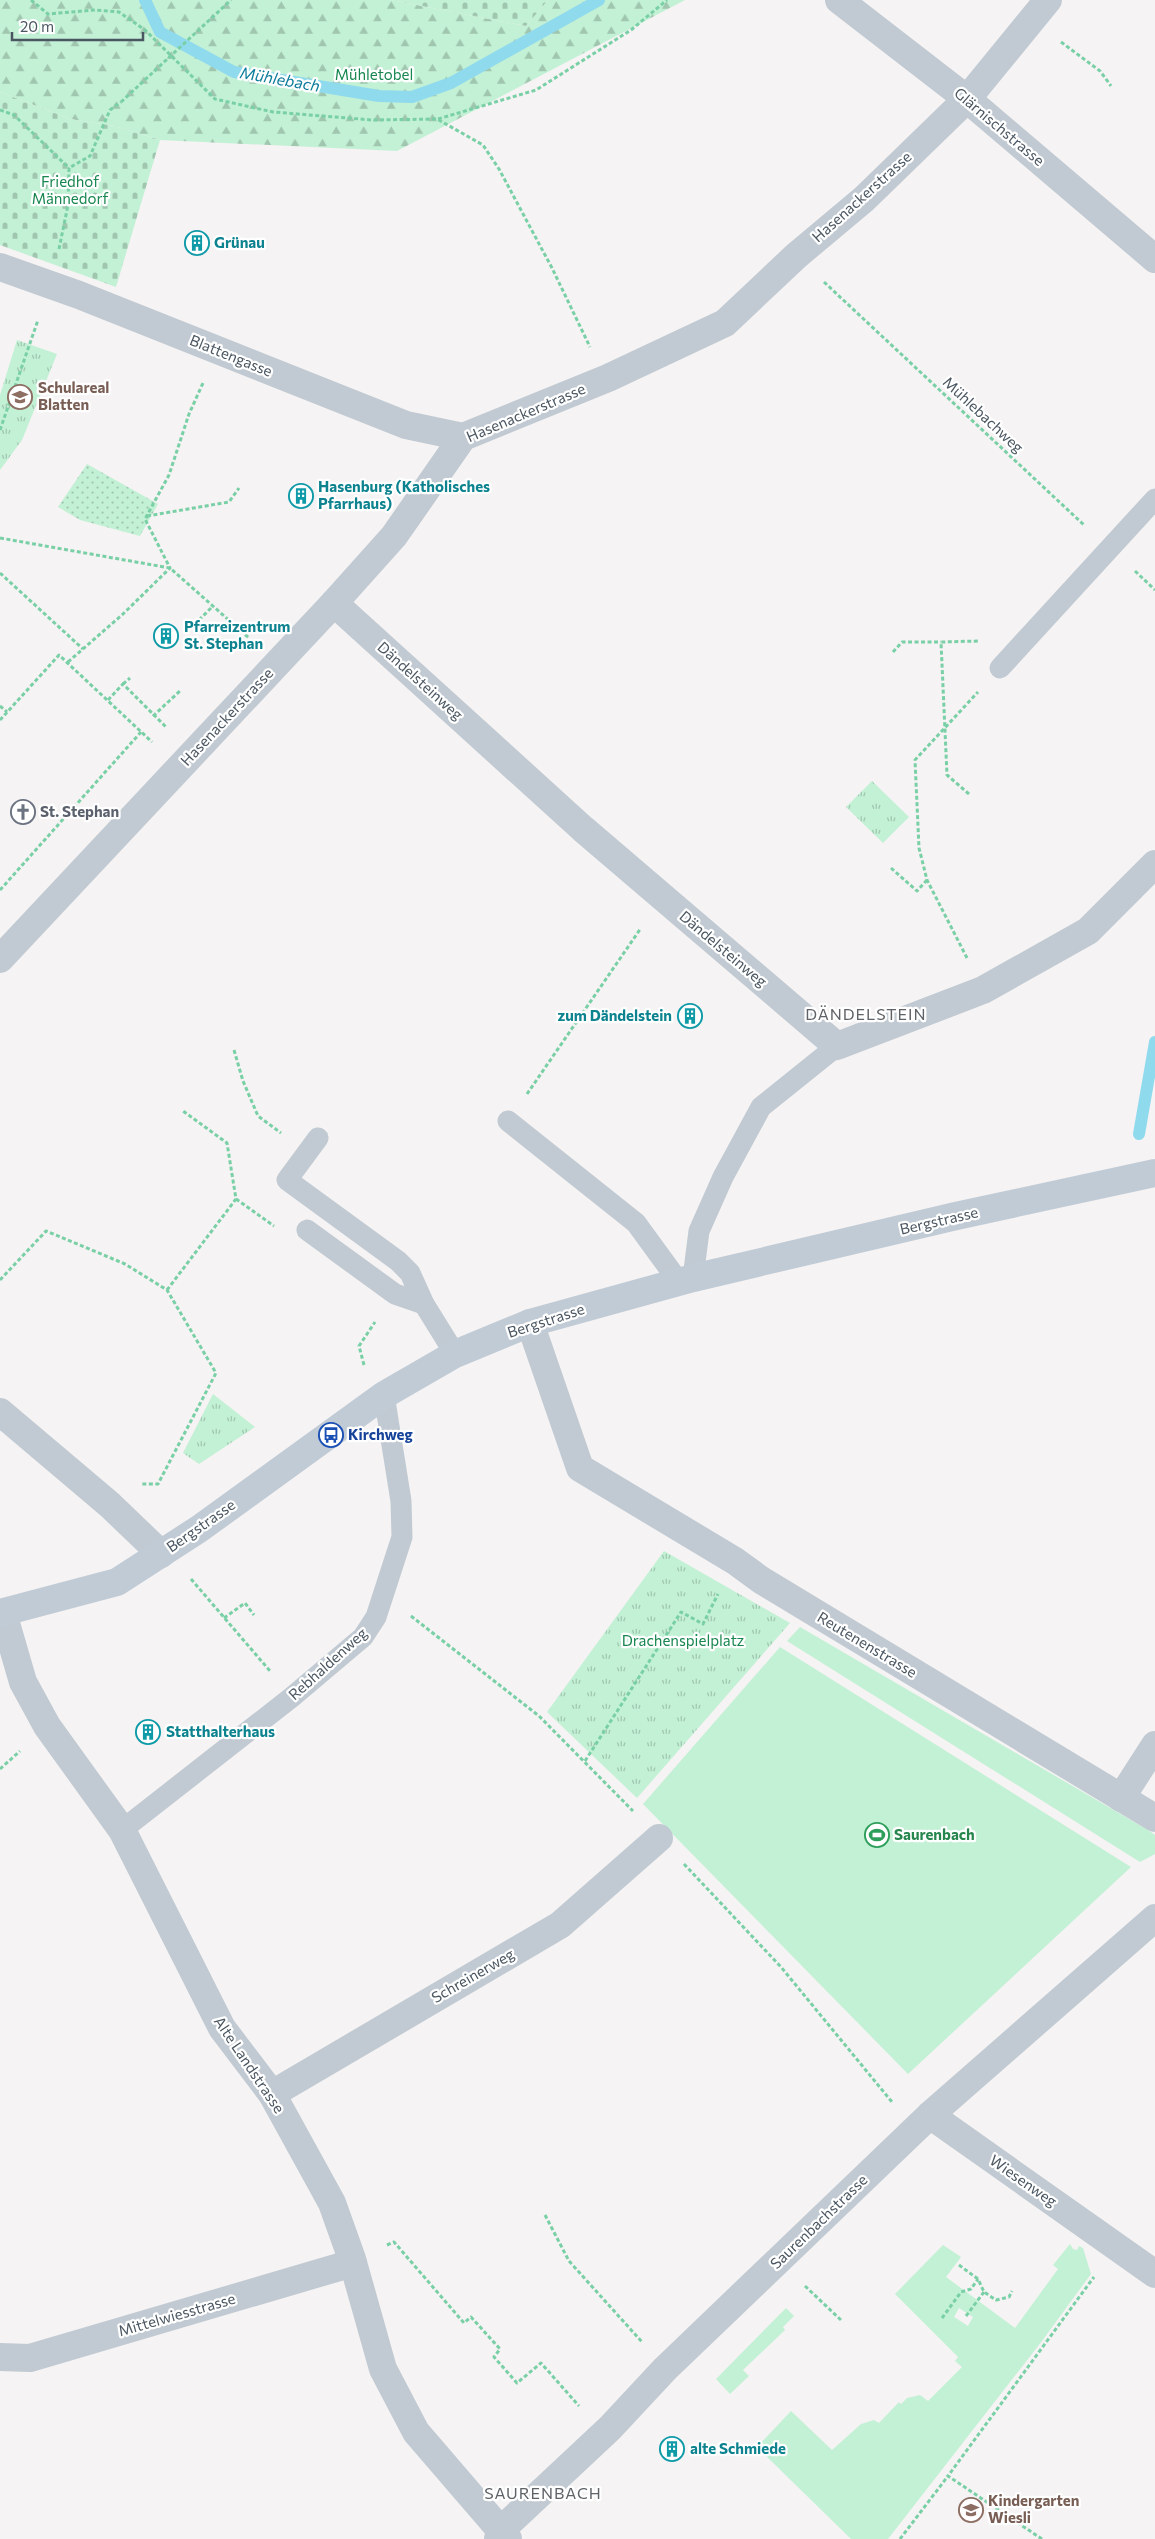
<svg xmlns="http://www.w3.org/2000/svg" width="1155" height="2539" font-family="Commissioner,sans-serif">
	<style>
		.grass { fill: #c3f1d5; fill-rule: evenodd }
		.forest { fill: url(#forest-firs) }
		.cemetery { fill: url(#cemetery-stones) }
		.park { fill: url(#park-tufts) }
		.garden { fill: url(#garden-dots) }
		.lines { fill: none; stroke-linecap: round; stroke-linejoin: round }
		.stream { stroke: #90daee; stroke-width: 12 }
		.path { stroke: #7ad0a6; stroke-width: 3; stroke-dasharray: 4 2.5; stroke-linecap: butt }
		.lane { stroke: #c1cad2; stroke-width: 21 }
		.street { stroke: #c1cad2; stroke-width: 28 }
		.secondary { stroke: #c1cbd6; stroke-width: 28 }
		.path-bridge { stroke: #7ad0a6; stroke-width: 3; stroke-dasharray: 4 2.5; stroke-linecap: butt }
		.labels { text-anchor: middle; stroke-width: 4.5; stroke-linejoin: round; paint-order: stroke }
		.park-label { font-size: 15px; fill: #17864f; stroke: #fff }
		.street-label { font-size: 15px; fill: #4a5661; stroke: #fff }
		.culture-label { font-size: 15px; font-weight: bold; fill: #0d838f; stroke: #fff; text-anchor: start }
		.education-label { font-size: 15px; font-weight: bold; fill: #785e54; stroke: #fff; text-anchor: start }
		.worship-label { font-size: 15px; font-weight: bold; fill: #5b616d; stroke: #fff; text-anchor: start }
		.transit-label { font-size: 15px; font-weight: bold; fill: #164399; stroke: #fff; text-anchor: start }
		.leisure-label { font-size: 15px; font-weight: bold; fill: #27864d; stroke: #fff; text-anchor: start }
		.water-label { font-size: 16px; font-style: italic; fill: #0c7c9b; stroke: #fff }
		.neighbourhood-label { font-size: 16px; letter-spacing: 1px; fill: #5f6368; stroke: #fff }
	</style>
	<defs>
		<pattern id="forest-firs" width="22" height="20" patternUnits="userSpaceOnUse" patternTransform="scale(1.25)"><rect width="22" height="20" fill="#c3f1d5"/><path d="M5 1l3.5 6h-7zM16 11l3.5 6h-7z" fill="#a0c6b0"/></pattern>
		<pattern id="cemetery-stones" width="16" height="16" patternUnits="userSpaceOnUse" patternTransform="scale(1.25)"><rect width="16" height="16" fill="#c3f1d5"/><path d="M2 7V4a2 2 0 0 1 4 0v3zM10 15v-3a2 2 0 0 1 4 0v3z" fill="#a0c6b0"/></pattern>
		<pattern id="park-tufts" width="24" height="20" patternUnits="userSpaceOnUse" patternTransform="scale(1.25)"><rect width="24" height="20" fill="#c3f1d5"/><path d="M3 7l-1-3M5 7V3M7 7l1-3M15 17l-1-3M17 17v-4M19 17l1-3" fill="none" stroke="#a0c6b0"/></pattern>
		<pattern id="garden-dots" width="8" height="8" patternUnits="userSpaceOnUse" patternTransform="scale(1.25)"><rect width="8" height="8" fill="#c3f1d5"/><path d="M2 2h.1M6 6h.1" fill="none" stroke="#a0c6b0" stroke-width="1.8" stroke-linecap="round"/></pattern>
	</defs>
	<rect width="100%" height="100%" fill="#f5f3f3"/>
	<g class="grass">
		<polygon points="800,1627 1148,1830 1155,1835 1155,1854 1140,1862 787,1641"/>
		<polygon points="780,1647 1131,1867 908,2074 643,1804"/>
		<path d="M1070,2244L1073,2249L1077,2250L1079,2246L1083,2248L1091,2274L1042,2341L888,2539H851L757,2447L791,2411L832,2450L861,2424L874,2420L879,2423L899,2402L901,2404L907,2398L920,2395L928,2401L962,2367L955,2361L958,2357L895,2294L943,2245L961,2257L946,2277L1015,2328L1058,2269L1053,2265ZM959,2308L973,2317L968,2326L954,2317Z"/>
		<polygon points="786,2308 794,2316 783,2327 785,2330 743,2370 749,2376 730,2394 716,2379"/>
	</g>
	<polygon class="forest" points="0,0 391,0 526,26 548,0 685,0 397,151 160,140 114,126 70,119 0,92"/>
	<g class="cemetery">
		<polygon points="391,0 548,0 526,26"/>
		<polygon points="0,92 70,119 114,126 160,140 116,287 0,245"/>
	</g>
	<g class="park">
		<polygon points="17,340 57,354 22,440 0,470 0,395"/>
		<polygon points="872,781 909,817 883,843 846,807"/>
		<polygon points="213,1394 255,1427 199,1464 183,1453"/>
		<polygon points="664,1551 790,1623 637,1798 547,1712"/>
	</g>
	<polygon class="garden" points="87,464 158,504 140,536 80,520 58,507"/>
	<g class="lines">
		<g class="stream">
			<polyline points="145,0 160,32 234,72 379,96 412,97 451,83 599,0"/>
			<polyline points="1139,1134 1155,1042"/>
		</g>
		<g class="path">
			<polyline points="31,0 48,14 95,10 119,12 145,30 215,99 273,112 372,120 437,119 483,145 499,169 552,268 590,347"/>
			<polyline points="1061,42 1100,71 1111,86"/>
			<polyline points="0,110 14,115 69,168"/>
			<polyline points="438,119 536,90 631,30 667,0"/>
			<polyline points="59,249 68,205 69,168 90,156 110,110 121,102"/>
			<polyline points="824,282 1084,525"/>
			<polyline points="0,430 38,320"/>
			<polyline points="360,502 367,509"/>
			<polyline points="147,516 229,502 239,488"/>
			<polyline points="0,538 170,568 249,638"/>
			<polyline points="1135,571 1155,590"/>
			<polyline points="0,573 83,649"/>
			<polyline points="199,620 213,606"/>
			<polyline points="893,652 902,642 941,642"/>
			<polyline points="68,662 123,614 170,568 145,519 169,475 189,414 203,383"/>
			<polyline points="123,684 130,678"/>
			<polyline points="108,700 123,684 166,727"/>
			<polyline points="0,706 7,712"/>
			<polyline points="153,716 181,690"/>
			<polyline points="0,720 59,655 152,742"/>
			<polyline points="969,794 947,775 941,642 979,641"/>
			<polyline points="891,868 917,891 927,880"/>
			<polyline points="0,890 141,732"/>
			<polyline points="967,958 927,880 919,848 915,760 978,692"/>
			<polyline points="234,1050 243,1081 258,1116 281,1133"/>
			<polyline points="527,1094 641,928"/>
			<polyline points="236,1199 274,1226"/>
			<polyline points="0,1280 46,1231 125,1264 167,1290 216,1373 158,1484 142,1484"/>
			<polyline points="167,1290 236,1199 227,1143 183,1111"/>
			<polyline points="364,1365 359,1346 375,1322"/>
			<polyline points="191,1579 270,1671"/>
			<polyline points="411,1616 539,1716 633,1811"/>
			<polyline points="224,1618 245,1603 254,1615"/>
			<polyline points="585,1761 681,1612 703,1624 718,1594"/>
			<polyline points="0,1769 20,1751"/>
			<polyline points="684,1864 781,1967 892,2102"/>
			<polyline points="545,2215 569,2261 642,2342"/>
			<polyline points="387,2245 394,2242 464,2323 471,2317 500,2349 494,2357 517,2383 541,2363 579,2406"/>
			<polyline points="959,2265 978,2279 984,2292 996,2300 1009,2297 1012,2291"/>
			<polyline points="805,2286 842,2321"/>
			<polyline points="966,2316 984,2292"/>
			<polyline points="942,2318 961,2292 971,2289 978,2279"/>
			<polyline points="900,2539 948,2476"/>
			<polyline points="1042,2539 948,2476 1094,2277"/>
		</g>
		<g class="lane">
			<polyline points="1000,668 1155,499"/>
			<polyline points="508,1121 636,1223 679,1282"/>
			<polyline points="318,1138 287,1180 398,1261 410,1273 424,1304 455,1354"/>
			<polyline points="307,1230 395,1294 424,1304"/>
			<polyline points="693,1278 699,1231 723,1177 761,1107 837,1046"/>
			<polyline points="122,1830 292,1697 363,1637 376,1617 402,1537 401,1501 384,1395"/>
		</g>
		<g class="street">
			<polyline points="839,0 967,99 1155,259"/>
			<polyline points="0,267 79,295 406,425 463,437"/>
			<polyline points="334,603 583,829 837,1046 983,990 1088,931 1155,864"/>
			<polyline points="0,959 334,603 394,536 463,437 608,378 725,323 796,256 864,199 967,99 1048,0"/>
			<polyline points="530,1323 580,1468 735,1561 761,1580 1155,1818"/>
			<polyline points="0,1412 110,1505 161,1554"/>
			<polyline points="3,1613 23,1682 47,1726 122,1830 222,2028 272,2094 332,2203 352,2259 383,2369 416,2432 508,2539"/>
			<polyline points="1121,1798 1155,1745"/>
			<polyline points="272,2094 560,1925 659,1838"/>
			<polyline points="930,2115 1155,2274"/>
			<polyline points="0,2357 30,2358 353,2263"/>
			<polyline points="498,2539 500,2531 610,2428 665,2369 930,2115 1155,1918"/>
		</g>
		<polyline class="secondary" points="0,1613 117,1582 199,1529 384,1395 455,1354 530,1323 693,1278 956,1216 1155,1173"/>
		<polyline class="path-bridge" points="121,102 231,0"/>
	</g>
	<defs>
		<symbol id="building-ring" viewBox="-11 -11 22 22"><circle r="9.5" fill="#fff" stroke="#0f9aa8" stroke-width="1.5"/><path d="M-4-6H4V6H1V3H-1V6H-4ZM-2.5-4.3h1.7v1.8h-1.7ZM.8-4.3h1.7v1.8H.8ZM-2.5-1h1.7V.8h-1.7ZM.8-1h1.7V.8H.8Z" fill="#0f9aa8"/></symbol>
		<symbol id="school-ring" viewBox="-11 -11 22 22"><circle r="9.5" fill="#fff" stroke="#8d6e63" stroke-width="1.5"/><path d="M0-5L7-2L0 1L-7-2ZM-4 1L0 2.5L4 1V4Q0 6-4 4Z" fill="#8d6e63"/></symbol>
		<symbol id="church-ring" viewBox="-11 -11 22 22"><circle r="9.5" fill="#fff" stroke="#6b7280" stroke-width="1.5"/><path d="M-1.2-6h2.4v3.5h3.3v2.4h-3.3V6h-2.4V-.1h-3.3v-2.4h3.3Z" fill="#6b7280"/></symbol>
		<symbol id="bus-ring" viewBox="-11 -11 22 22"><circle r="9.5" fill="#fff" stroke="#1a4fb4" stroke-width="1.5"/><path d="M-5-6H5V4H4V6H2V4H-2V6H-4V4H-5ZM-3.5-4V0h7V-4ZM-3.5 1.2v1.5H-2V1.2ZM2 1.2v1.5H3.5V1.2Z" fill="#1a4fb4"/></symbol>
		<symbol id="stadium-ring" viewBox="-11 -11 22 22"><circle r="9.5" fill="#fff" stroke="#2e9e5b" stroke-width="1.5"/><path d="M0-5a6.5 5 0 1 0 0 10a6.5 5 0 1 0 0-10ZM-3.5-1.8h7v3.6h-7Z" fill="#2e9e5b"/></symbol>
	</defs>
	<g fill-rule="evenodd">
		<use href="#building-ring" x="183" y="229" width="28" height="28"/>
		<use href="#school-ring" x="6" y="383" width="28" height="28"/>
		<use href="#building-ring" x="287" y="482" width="28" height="28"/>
		<use href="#building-ring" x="152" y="622" width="28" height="28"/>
		<use href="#church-ring" x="9" y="798" width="28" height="28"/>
		<use href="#building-ring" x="676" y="1002" width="28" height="28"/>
		<use href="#bus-ring" x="317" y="1421" width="28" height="28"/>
		<use href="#building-ring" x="134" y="1718" width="28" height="28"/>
		<use href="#stadium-ring" x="863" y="1821" width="28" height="28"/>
		<use href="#building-ring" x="658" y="2435" width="28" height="28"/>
		<use href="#school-ring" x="957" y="2496" width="28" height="28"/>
	</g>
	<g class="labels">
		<g class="park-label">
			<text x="374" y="80">Mühletobel</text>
			<text x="70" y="187">Friedhof<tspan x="70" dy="17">Männedorf</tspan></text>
			<text x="683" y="1646">Drachenspielplatz</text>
		</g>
		<g class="street-label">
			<text transform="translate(999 127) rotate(40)" y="5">Glärnischstrasse</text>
			<text transform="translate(862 197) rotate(-42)" y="5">Hasenackerstrasse</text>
			<text transform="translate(231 356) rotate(22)" y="5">Blattengasse</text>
			<text transform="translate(526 413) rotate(-23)" y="5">Hasenackerstrasse</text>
			<text transform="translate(983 415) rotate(43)" y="5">Mühlebachweg</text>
			<text transform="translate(420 681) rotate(42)" y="5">Dändelsteinweg</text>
			<text transform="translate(227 717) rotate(-47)" y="5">Hasenackerstrasse</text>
			<text transform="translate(723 949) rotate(40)" y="5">Dändelsteinweg</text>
			<text transform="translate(939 1221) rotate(-13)" y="5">Bergstrasse</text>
			<text transform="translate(546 1321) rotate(-18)" y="5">Bergstrasse</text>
			<text transform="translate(201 1526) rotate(-35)" y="5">Bergstrasse</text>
			<text transform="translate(867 1645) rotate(31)" y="5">Reutenenstrasse</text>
			<text transform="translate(328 1664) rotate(-42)" y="5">Rebhaldenweg</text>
			<text transform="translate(473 1976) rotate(-30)" y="5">Schreinerweg</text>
			<text transform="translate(249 2065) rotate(56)" y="5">Alte Landstrasse</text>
			<text transform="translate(1023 2181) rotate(35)" y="5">Wiesenweg</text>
			<text transform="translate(819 2222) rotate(-44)" y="5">Saurenbachstrasse</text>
			<text transform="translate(177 2315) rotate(-16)" y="5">Mittelwiesstrasse</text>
		</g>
		<g class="culture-label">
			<text x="214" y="248">Grünau</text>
			<text x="318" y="492">Hasenburg (Katholisches<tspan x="318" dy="17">Pfarrhaus)</tspan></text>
			<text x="184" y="632">Pfarreizentrum<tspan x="184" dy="17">St. Stephan</tspan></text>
			<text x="672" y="1021" text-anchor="end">zum Dändelstein</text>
			<text x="166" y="1737">Statthalterhaus</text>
			<text x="690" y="2454">alte Schmiede</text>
		</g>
		<g class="education-label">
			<text x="38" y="393">Schulareal<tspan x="38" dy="17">Blatten</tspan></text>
			<text x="988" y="2506">Kindergarten<tspan x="988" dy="17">Wiesli</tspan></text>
		</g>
		<g class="worship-label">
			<text x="40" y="817">St. Stephan</text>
		</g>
		<g class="transit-label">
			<text x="348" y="1440">Kirchweg</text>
		</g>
		<g class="leisure-label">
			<text x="894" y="1840">Saurenbach</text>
		</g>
		<g class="water-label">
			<text transform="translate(280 79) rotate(10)" y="6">Mühlebach</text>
		</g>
		<g class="neighbourhood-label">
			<text x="866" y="1020">DÄNDELSTEIN</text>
			<text x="543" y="2499">SAURENBACH</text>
		</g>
	</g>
	<path d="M12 32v8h131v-8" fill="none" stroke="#4a5661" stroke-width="2.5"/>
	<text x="20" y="32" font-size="15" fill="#4a5661" stroke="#ffffff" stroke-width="4" paint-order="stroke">20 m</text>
</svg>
